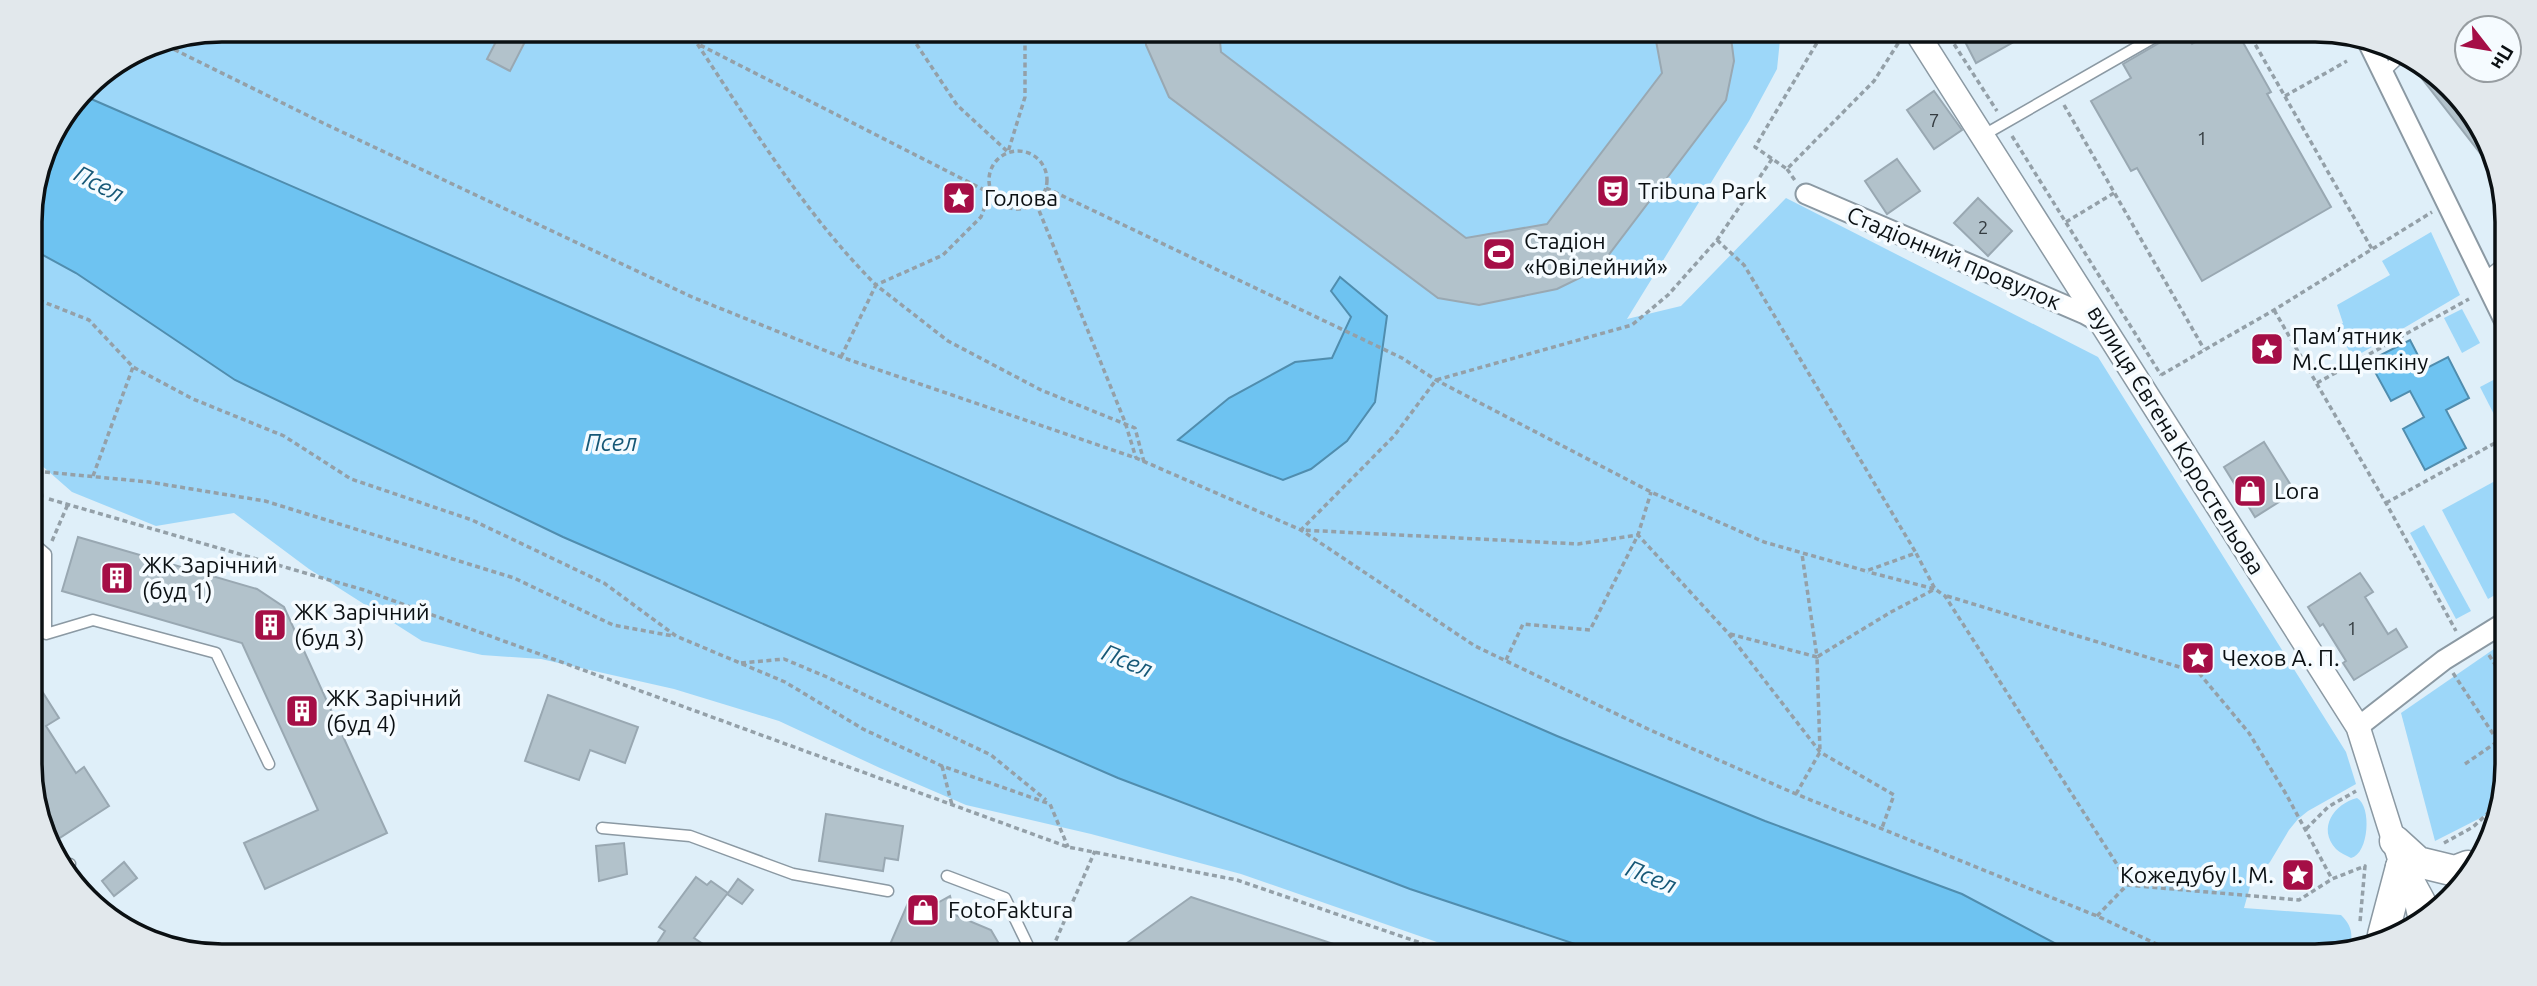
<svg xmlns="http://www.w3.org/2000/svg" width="2537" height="986" font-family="Ubuntu,sans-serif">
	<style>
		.green { fill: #9dd7f9 }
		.water { fill: #6ec3f1; stroke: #508dae; stroke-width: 2 }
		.building { fill: #b2c2cb; stroke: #99a8b2; stroke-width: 2 }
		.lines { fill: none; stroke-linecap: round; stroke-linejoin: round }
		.service-casing { stroke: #8b99a3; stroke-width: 13 }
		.minor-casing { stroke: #8b99a3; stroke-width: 23 }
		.tertiary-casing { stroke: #8b99a3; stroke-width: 26 }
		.primary-casing { stroke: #8b99a3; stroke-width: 33 }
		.path { stroke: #94a0a8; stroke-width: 3.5; stroke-dasharray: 5 3.5; stroke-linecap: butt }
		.service { stroke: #fff; stroke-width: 10 }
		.minor { stroke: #fff; stroke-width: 19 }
		.tertiary { stroke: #fff; stroke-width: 23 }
		.primary { stroke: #fff; stroke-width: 30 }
		.labels { text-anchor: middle; stroke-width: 7; stroke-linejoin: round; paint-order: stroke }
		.number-label { font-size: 19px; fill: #353c41 }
		.poi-label { font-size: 23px; fill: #0b1013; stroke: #f5fbff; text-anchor: start }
		.street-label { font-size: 23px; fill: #0b1013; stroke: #f5fbff }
		.water-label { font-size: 24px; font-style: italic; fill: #165877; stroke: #f5fbff }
		.rim { fill: none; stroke: #0b1013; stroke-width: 3.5 }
	</style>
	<rect width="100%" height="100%" fill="#dfeff9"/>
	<g class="green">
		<path d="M222,30H1781L1777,69L1749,121L1627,319L1681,306L1786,198L2098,357L2346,752L2356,784L2308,811L2298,819L2289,830L2270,862L2251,883L2244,908L2341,915C2351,925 2354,934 2349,948L2327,956H2079L1962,894L1765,821L1557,736L82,95L95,78L149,44Z"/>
		<polygon points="2431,232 2460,295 2353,358 2336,327 2343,323 2337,305 2390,275 2382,261"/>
		<polygon points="30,248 563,537 1118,778 1410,889 1611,956 1477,956 1241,874 1091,834 966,805 880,768 779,721 674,689 541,659 482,655 422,641 309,569 234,513 156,526 72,492 32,457"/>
		<polygon points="2462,309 2480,343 2462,353 2444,318"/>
		<polygon points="2499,377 2506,393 2506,425 2501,428 2480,387"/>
		<polygon points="2506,475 2507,588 2488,599 2442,510"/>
		<polygon points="2424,525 2471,611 2456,619 2410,533"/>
		<polygon points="2507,640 2507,764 2500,808 2435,841 2401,713"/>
		<path d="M2357,798C2372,806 2369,854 2351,858C2346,855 2340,853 2336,849C2317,828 2334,804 2357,798Z"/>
	</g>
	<g class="water">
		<polygon points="82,95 1557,736 1765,821 1962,894 2079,956 1611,956 1410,889 1118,778 563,537 235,380 76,273 30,248 30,209 49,138"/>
		<polygon points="1340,277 1387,316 1375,402 1347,441 1311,469 1283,480 1178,440 1229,398 1295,362 1332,358 1351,317 1331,291"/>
		<polygon points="2410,340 2425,369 2448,357 2469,398 2446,410 2466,448 2425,470 2403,429 2424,417 2410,391 2391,401 2369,361"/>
	</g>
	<g class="building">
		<polygon points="502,30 531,30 510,71 487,59"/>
		<polygon points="1145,30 1219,30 1221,52 1466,238 1547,224 1662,73 1654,30 1730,30 1734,61 1726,100 1598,269 1557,289 1479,305 1438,298 1169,97 1146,45"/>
		<polygon points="1959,30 2035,30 1976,63"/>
		<polygon points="2174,30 2184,30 2192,44 2217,30 2236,30 2271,92 2267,94 2331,207 2202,281 2137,168 2131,171 2091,101 2131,78 2123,64 2171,36"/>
		<polygon points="2423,73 2467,105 2488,155 2484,158 2420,76"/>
		<polygon points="1934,91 1962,130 1934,149 1907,110"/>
		<polygon points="1897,159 1920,191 1887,214 1865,181"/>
		<polygon points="1978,198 2012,231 1988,256 1954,223"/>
		<polygon points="2264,442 2295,492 2255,517 2224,467"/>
		<polygon points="78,537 257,589 284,607 387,833 265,889 244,843 318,810 242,643 62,591"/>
		<polygon points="2360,573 2373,592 2365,597 2388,634 2396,629 2407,647 2354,680 2343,663 2346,661 2323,624 2320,626 2308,607"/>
		<polygon points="33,677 59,718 46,726 76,773 84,767 109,806 58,839 33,800"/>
		<polygon points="548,695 638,727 625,763 590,750 579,780 525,761"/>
		<polygon points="826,814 903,826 898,860 885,858 883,871 819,861"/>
		<polygon points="624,843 627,874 599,881 596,846"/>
		<polygon points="124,862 137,878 114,896 102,881"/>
		<polygon points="696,877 707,885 711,881 728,893 738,879 753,890 742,904 727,894 694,938 721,956 649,956 665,931 659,927"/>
		<polygon points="911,896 932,906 950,896 955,915 991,930 1006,956 885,956"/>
		<polygon points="1191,897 1361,953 1361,956 1109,956"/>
	</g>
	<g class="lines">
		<defs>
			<g id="service">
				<polyline points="2383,73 2400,57"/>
				<polyline points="1982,136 2167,30"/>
				<polyline points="2485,278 2506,261"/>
				<polyline points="32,471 37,496 32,496"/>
				<polyline points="32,542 46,554 46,634 93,620 216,653 269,764"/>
				<polyline points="602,828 690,836 793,874 888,891"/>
				<polyline points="64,864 70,864"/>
				<polyline points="947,876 1005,898 1033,956"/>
			</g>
			<g id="minor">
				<polyline points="2366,38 2506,324"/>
				<polyline points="1806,194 2085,314 2101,323"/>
				<polyline points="2358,727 2444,660 2507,621"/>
			</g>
			<polyline id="tertiary" points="1915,30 2358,727 2399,857"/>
			<g id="primary">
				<polyline points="2395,841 2418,862 2455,871 2468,866"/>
				<polyline points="2401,867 2420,902 2424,920"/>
				<polyline points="2383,935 2401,867"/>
			</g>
		</defs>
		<use href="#service" class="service-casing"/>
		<use href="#minor" class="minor-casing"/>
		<use href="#tertiary" class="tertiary-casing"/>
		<use href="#primary" class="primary-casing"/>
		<g class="path">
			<path d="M688,30C747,118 801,210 876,285L943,255L981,217L990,193L698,44"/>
			<polyline points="907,30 957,105 1008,152 1025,97 1025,30"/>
			<polyline points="1945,30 1997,111"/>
			<polyline points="2247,30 2372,249"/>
			<polyline points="1821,36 1755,147 1787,169 1874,81 1899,42"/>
			<polyline points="159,42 323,123 692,297 841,357 1136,458 1301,530 1475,646 1650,730 1796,794 2097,916 2182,956"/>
			<polyline points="2285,96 2347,61"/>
			<polyline points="2064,105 2204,349"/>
			<polyline points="2012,136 2161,375"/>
			<circle cx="1018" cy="180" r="29"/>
			<polyline points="1772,159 1717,240 1668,295 1632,325 1436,380 1394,436 1301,530 1578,544 1638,535 1728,633 1820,752 1894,795 1882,828"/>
			<polyline points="1787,169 1796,182"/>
			<polyline points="1046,188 1402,358 1436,380 1651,492 1764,542 1866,571 1916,553 1935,589 1945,596 2118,866 2127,885"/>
			<polyline points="1036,203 1125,422 1136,458"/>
			<polyline points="2066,222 2114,193"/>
			<polyline points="1717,240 1744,265 1916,553"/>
			<polyline points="31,297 89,320 133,367 193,399 284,436 351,479 472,520 604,583 676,636 785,682 863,729 942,766 1050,804 1068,847"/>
			<polyline points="2274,310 2386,503 2456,631"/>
			<polyline points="841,357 876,285 948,341 1041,390 1135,428 1144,462"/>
			<polyline points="2161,375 2274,310 2432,212"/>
			<polyline points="2317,383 2469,299"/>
			<polyline points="45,472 149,482 265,501 514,578 613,625 673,636"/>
			<polyline points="93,476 133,367"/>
			<polyline points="49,499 364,590 1068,847 1237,880 1459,956"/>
			<polyline points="2386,503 2506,437"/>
			<polyline points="52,541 68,504"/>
			<polyline points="1947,596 2199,673 2249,733 2286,794 2332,879"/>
			<polyline points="1730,634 1817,657 1802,554"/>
			<polyline points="2489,655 2507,683"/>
			<polyline points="1506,660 1523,624 1590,630 1638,535 1651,492"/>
			<polyline points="741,663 784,659 827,677 991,755 1046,800"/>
			<polyline points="2453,673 2507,755"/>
			<polyline points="2465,764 2507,735"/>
			<polyline points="942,766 952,805"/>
			<polyline points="1796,794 1820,752 1817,657 1891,612 1935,589 1868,572"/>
			<polyline points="2306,829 2328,807 2356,791"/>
			<polyline points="2444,843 2473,827 2501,801"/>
			<polyline points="2127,885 2299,900 2332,879 2365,866 2360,922"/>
			<polyline points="2097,916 2127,885"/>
			<polyline points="1049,956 1095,851"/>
			<polyline points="2146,956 2155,942"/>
		</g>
		<use href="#service" class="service"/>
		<use href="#minor" class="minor"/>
		<use href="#tertiary" class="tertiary"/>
		<use href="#primary" class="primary"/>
	</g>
	<defs>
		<symbol id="theatre-square" viewBox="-11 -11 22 22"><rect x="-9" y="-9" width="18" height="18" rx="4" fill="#a50e46" stroke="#f5fbff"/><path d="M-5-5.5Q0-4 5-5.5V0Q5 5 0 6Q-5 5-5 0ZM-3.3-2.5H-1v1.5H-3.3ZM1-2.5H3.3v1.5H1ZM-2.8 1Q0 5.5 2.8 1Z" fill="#fff"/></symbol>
		<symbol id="sight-square" viewBox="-11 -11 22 22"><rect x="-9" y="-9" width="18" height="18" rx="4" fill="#a50e46" stroke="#f5fbff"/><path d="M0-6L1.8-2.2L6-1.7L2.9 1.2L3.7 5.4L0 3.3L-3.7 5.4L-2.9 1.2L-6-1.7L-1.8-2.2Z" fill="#fff"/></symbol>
		<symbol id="stadium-square" viewBox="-11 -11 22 22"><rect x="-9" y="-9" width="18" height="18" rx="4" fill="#a50e46" stroke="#f5fbff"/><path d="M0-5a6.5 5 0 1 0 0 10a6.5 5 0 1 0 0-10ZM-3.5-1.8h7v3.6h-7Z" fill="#fff"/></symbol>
		<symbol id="shop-square" viewBox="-11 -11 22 22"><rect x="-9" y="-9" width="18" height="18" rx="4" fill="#a50e46" stroke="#f5fbff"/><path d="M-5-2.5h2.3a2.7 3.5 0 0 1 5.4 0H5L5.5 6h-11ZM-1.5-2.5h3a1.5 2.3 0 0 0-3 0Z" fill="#fff"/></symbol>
		<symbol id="building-square" viewBox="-11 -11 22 22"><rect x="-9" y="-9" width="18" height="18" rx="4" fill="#a50e46" stroke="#f5fbff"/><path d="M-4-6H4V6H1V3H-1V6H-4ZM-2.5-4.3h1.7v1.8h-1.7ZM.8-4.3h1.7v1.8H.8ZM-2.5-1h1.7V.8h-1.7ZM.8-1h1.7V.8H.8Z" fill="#fff"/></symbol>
	</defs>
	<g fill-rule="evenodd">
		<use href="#theatre-square" x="1594" y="172" width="38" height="38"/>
		<use href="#sight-square" x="940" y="179" width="38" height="38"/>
		<use href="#stadium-square" x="1480" y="235" width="38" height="38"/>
		<use href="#sight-square" x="2248" y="330" width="38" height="38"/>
		<use href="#shop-square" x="2231" y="472" width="38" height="38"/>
		<use href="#building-square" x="98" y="559" width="38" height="38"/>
		<use href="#building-square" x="251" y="606" width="38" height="38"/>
		<use href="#sight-square" x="2179" y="639" width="38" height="38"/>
		<use href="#building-square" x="283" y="692" width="38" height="38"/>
		<use href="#sight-square" x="2279" y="856" width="38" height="38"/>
		<use href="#shop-square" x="904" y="891" width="38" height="38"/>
	</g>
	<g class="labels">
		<g class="number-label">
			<text x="1934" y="127">7</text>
			<text x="2202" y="145">1</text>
			<text x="1983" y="234">2</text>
			<text x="2352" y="635">1</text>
		</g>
		<g class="poi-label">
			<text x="1638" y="199">Tribuna Park</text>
			<text x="984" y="206">Голова</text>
			<text x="1524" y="249">Стадіон<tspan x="1524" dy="26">«Ювілейний»</tspan></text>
			<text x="2292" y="344">Пам’ятник<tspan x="2292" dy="26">М.С.Щепкіну</tspan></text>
			<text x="2274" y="499">Lora</text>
			<text x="142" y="573">ЖК Зарічний<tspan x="142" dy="26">(буд 1)</tspan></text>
			<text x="294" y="620">ЖК Зарічний<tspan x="294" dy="26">(буд 3)</tspan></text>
			<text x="2222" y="666">Чехов А. П.</text>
			<text x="326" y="706">ЖК Зарічний<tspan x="326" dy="26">(буд 4)</tspan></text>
			<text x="2274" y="883" text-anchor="end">Кожедубу І. М.</text>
			<text x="948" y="918">FotoFaktura</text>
		</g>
		<g class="street-label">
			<text transform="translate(1954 258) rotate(23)" y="8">Стадіонний провулок</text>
			<text transform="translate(2176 440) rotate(58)" y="8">вулиця Євгена Коростельова</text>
		</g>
		<g class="water-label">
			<text transform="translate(99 184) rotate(27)" y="8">Псел</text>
			<text x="611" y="451">Псел</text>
			<text transform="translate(1127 661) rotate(22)" y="8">Псел</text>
			<text transform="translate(1651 877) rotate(22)" y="8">Псел</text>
		</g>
	</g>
	<path d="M0 0H2537V986H0ZM222 42H2315A180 180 0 0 1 2495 222V764A180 180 0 0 1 2315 944H222A180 180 0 0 1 42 764V222A180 180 0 0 1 222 42Z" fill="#e2e8ec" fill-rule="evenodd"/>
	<path class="rim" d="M222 42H2315A180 180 0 0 1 2495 222V764A180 180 0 0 1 2315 944H222A180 180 0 0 1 42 764V222A180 180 0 0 1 222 42Z"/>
	<g transform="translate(2488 49) rotate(121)"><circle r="33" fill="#f5fbff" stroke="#979da1" stroke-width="2"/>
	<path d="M0-5L12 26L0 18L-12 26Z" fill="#a50e46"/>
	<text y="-10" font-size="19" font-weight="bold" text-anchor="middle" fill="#0b1013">Пн</text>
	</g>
</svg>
